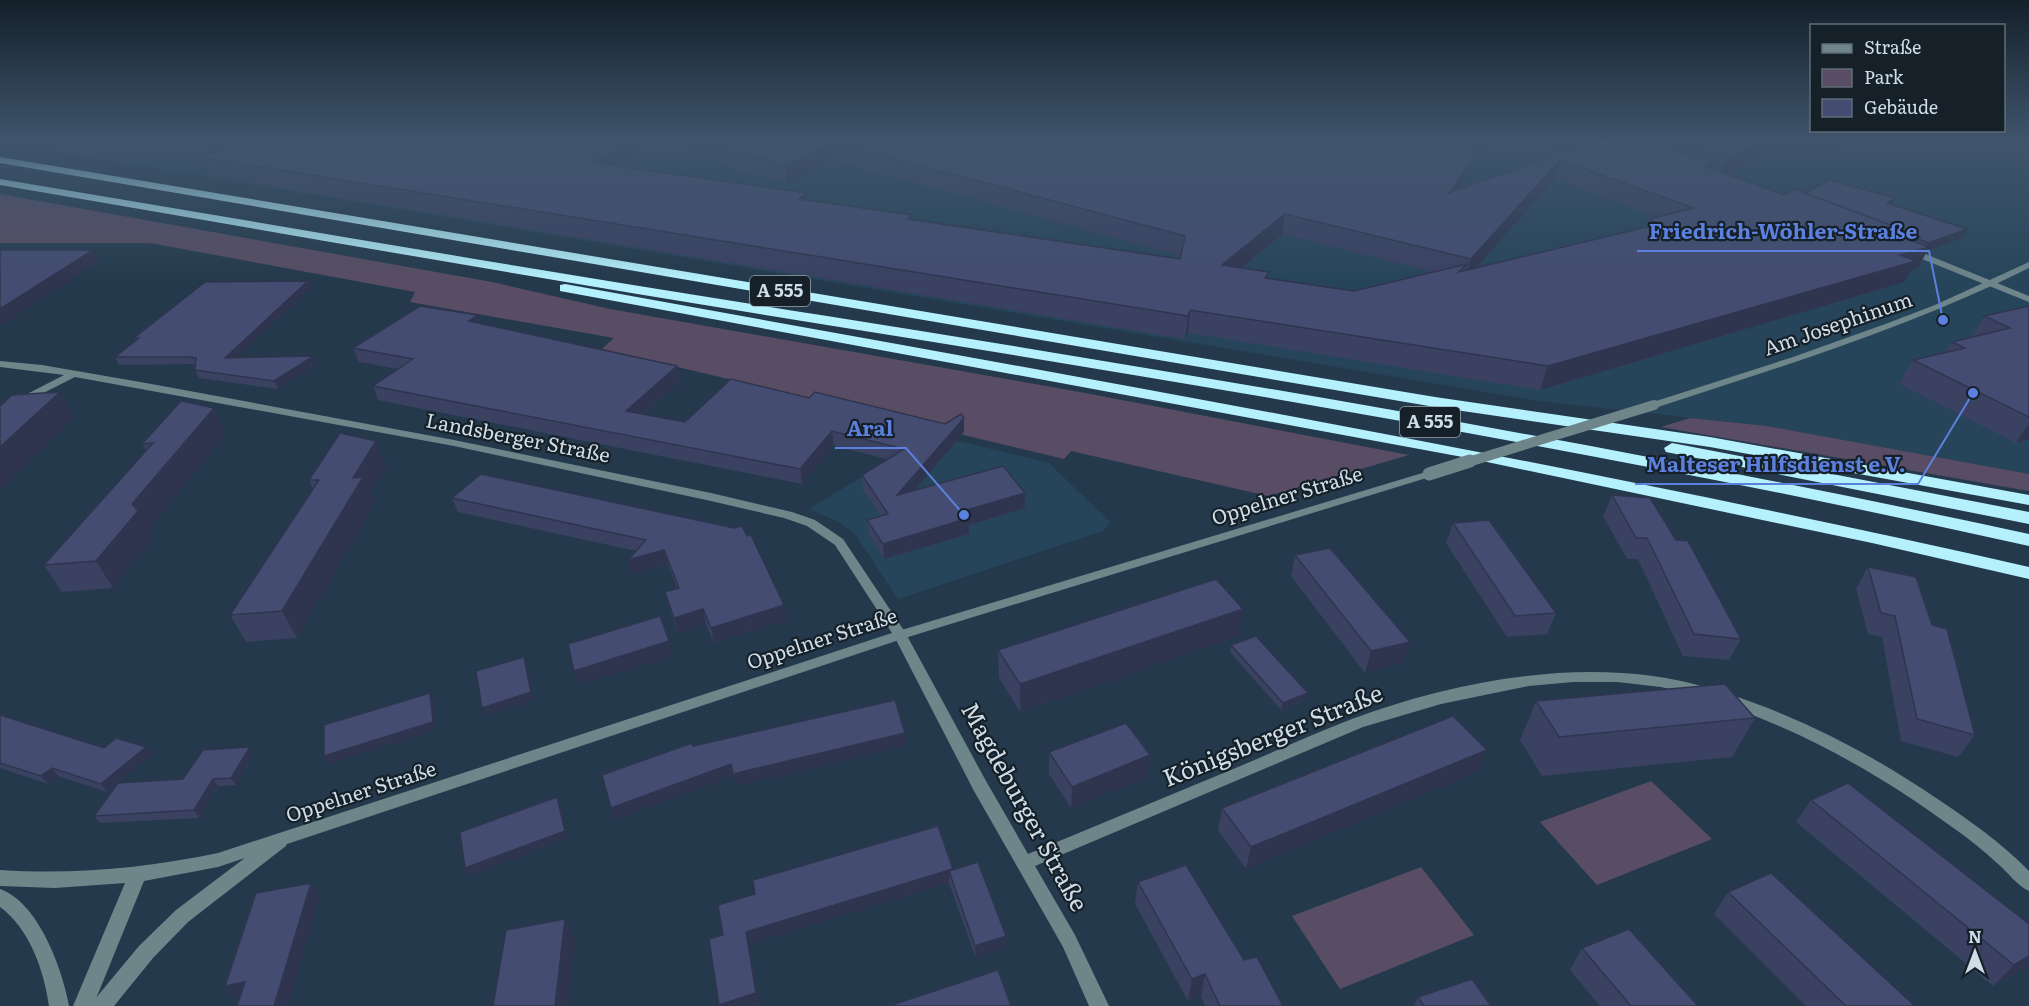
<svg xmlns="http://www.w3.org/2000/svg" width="2029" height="1006" font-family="Literata,serif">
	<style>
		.built { fill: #27455a }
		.green { fill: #584d64 }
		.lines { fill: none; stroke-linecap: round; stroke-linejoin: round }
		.minor { fill: #6e868a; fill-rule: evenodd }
		.tertiary { fill: #6e868a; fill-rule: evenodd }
		.motorway { fill: #b5f1fc; fill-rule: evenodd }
		.tertiary-bridge-far1 { stroke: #6e868a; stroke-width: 10 }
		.tertiary-bridge { stroke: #6e868a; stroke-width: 13 }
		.wall { fill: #3a4161; fill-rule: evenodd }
		.shaded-wall { fill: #30354f }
		.building { fill: #444c71; stroke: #30354f; stroke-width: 1.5; fill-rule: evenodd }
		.labels { text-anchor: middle; stroke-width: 4.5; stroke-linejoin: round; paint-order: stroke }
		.shield { fill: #162028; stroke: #98a4ae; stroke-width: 1.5 }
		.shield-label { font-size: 18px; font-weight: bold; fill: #d0dde8 }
		.street-label { font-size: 20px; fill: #d0dde8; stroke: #162028 }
		.near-street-label { font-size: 24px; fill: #d0dde8; stroke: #162028 }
		.leader { fill: none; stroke: #5c80de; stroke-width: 2 }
		.callout-dot { fill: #5c80de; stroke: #162028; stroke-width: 2 }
		.callout-label { font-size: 21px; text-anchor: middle; font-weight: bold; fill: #5c80de; stroke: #162028; stroke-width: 4.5; stroke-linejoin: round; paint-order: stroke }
	</style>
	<rect width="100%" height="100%" fill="#243a4c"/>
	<g class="built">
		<polygon points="0,140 1522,140 1544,142 1638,171 1679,160 1610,140 2029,140 2029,474 1767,426 1539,401 0,142"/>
		<polygon points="916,431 1049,463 1110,522 1103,531 898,599 855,534 839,522 809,509 890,460"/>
	</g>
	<g class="green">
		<polygon points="0,194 492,282 610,309 1080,392 1409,455 1268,496 1071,451 1064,459 602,349 614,338 410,302 415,292 150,243 0,243"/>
		<polygon points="1690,418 1767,426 2029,474 2029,491 1661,427"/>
		<polygon points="1651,781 1712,839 1597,885 1540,822"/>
		<polygon points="1421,867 1474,935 1340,989 1292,916"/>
	</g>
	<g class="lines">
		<g class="minor">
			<polygon points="1586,140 1596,140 1628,150 1625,152"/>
			<polygon points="1907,249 1913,249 2029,296 2029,302 1907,253"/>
			<path d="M0,361L42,365L146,383L454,440L711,493L792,512L815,520L843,539L905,632L986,781L1028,854C1098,825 1168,796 1238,767C1276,751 1313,734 1352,719C1460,679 1596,654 1708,688L1710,692L1708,696L1703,697L1661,687L1617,682H1573L1529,686L1441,704L1363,727L1035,866L1075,935L1109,1006H1089L1063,947L974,791L894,636L835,545L807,526L784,518L711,501L454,446L75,377L0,415V408L64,375L0,367Z"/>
			<path d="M1728,694C1803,718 1871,754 1936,798C1969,820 2002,843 2029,871V891C2017,886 2008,872 1998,864C1984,851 1968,838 1952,827C1881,775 1806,733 1723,704L1721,700L1723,696Z"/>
			<polygon points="280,834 286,836 288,841 286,846 188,922 153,958 114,1006 92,1006 95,999 139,946 176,910 274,836"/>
			<path d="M0,889C39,903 62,969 69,1006H49C44,971 30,929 0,907Z"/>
		</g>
		<g class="tertiary">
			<path d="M2029,262V268C1910,327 1784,366 1658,407H1650L1649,405L1650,403L1793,357L1888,323L1935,305Z"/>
			<path d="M1429,471L1433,472L1435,474L1433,476L905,638L218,867L144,881L93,1006H73L125,883L55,888L0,886V870C74,875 146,868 218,853L895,632Z"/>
		</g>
		<g class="motorway">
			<polygon points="0,157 1435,397 1710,437 2029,495 2029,505 1710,447 1435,407 0,163"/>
			<path d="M0,179C276,225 551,273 827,316C1229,380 1631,448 2029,534V546C1631,457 1229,389 827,325C551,281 276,232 0,185Z"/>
			<path d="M565,284C1054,373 1544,457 2029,567V579L1872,543L1468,458L560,291V285Z"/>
			<polygon points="1672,443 2029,512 2029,524 1666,452 1664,448"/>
		</g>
		<polyline class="tertiary-bridge-far1" points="1465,463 1654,405"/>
		<polyline class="tertiary-bridge" points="1429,474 1470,461"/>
	</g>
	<g class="wall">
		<path d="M207,140H636L640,156L622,166L807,200L912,215V220L1180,259L1181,256L838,162L787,184L690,155L687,140H1486L1484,148L1474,161L1470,175L1461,189L1542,159L1543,155L1610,148L1612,140H1855L1854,141L1818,157L1785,148L1726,174L1784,195L1805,193L1892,204L1962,238L1927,251L1918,268L1911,270L1904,282L1540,390L1188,333L1185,339L209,176L200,157L235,144ZM1555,179L1657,217L1649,219L1647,227L1476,267ZM1282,234L1432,272L1354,291L1268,279L1242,268Z"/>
		<polygon points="311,288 236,357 317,363 278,389 199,378 195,370 196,365 194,364 119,365 115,357 136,341 134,338"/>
		<polygon points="2029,306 2029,439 2016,443 1899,384 1913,360 1946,352 1952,342 1972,337 1984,316"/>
		<polygon points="477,315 480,323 677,366 680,381 643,414 685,422 809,398 964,432 915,490 1025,493 1025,508 969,525 969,534 884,559 869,535 867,520 881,516 863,490 862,475 887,459 834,446 802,484 378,400 373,386 398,369 359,362 353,348"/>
		<polygon points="227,433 149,529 154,537 113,588 62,592 44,565 146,450 142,444"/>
		<polygon points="376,441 387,466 371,493 375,503 297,638 246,642 230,615 313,489 309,480"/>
		<polygon points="1612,495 1676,540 1741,639 1729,660 1683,656 1638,559 1627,559 1603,516"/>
		<polygon points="452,498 734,528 787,620 714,643 706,624 678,633 669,607 665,592 677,588 668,565 632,574 628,560 636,551 458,512"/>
		<polygon points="1453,523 1556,613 1547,634 1507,637 1446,543"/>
		<polygon points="1295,555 1410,642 1403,663 1365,673 1291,576"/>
		<polygon points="1868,567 1932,625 1975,735 1958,757 1901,741 1882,637 1868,634 1856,588"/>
		<polygon points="1243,609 1239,636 1020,712 999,678 998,650"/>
		<polygon points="1231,645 1306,700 1281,710 1230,652"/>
		<polygon points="1536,701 1755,718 1732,757 1542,776 1520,740"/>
		<polygon points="0,715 104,748 146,747 152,754 107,792 58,776 48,784 0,768"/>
		<polygon points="1049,752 1148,777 1071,808 1049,774"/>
		<polygon points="254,755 236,785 218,786 199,818 100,823 94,816 183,779"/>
		<polygon points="1479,771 1246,869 1218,830 1222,808"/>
		<polygon points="1811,800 2029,965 1993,986 1796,822"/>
		<polygon points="953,870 1006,948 976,958 949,883 749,944 760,1006 719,1006 709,939"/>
		<polygon points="1138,882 1244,960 1283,1006 1205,1006 1201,996 1188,1001 1135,904"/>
		<polygon points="1728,892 1915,1006 1806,1006 1714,914"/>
		<polygon points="1582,948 1698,1006 1600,1006 1570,970"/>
		<polygon points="1418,997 1491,1006 1414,1006"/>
	</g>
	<g class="shaded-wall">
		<polygon points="633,140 636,140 640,156 596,181 591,162"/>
		<polygon points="1481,140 1486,140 1484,148 1474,161 1470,175 1444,212 1449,193 1469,154"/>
		<polygon points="1767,140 1788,140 1785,148 1720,176 1728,156"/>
		<polygon points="1826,140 1855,140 1854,141 1818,157"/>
		<polygon points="836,143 838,162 787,184 785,165"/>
		<polygon points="1560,160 1555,179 1465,280 1471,259"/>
		<polygon points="1714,163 1707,182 1705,166"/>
		<polygon points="806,193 808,213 799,199"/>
		<polygon points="1895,198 1891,207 1887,203"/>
		<polygon points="1285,214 1282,234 1219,286 1222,265"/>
		<polygon points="1967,229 1962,238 1927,251 1918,268 1911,270 1904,282 1540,390 1548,366 1920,236 1912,252 1926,248 1928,243"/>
		<polygon points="93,250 99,262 0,326 0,309"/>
		<polygon points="308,281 311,288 228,365 225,358"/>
		<polygon points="1190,310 1188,333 1185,339 1188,316"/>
		<polygon points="477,315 482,329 469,321"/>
		<polygon points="314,356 317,363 278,389 274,381"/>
		<polygon points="677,366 680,381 630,425 626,411"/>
		<polygon points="60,392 74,417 0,490 0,447"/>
		<polygon points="214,408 227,433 149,529 154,537 113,588 96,561 132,504"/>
		<polygon points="964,418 964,432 898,510 897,495"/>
		<polygon points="2029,423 2029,439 2016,443"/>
		<polygon points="832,431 834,446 802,484 800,469"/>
		<polygon points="376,441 387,466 371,493 375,503 297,638 282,611 353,478"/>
		<polygon points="1025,493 1025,508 969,525 969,534 884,559 883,544 963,511"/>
		<polygon points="664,550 668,565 632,574 628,560"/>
		<polygon points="784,605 787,620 714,643 711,628"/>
		<polygon points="703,609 706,624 678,633 674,618"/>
		<polygon points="1243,609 1239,636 1020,712 1020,684"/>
		<polygon points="669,641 673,656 579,685 574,671"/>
		<polygon points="1410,642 1403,663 1365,673 1371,651"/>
		<polygon points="524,657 527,664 534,700 485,715 482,708"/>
		<polygon points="430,693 434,700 436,730 328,764 324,756"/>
		<polygon points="1308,693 1306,700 1281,710 1283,703"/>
		<polygon points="905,733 907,746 736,786 733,776 615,820 611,808 731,764"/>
		<polygon points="146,747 152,754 107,792 101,784"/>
		<polygon points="250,747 254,755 236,785 231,778"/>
		<polygon points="1487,750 1479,771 1246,869 1251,847"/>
		<polygon points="1150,755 1148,777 1071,808 1072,787"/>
		<polygon points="52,768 58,776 48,784 41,776"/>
		<polygon points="213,779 218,786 199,818 194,810"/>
		<polygon points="557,797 560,804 568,838 469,876 465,868"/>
		<polygon points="953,869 949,871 949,883 749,944 760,1006 719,1006 746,932"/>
		<polygon points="311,883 320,896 288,1006 274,1006"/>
		<polygon points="565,919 575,941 568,1006 555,1006"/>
		<polygon points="1006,936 1006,948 976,958 975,946"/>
		<polygon points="2029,956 2029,965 1993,986 2014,965"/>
		<polygon points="1205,974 1201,996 1188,1001 1192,979"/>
		<polygon points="245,982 255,995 235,999 225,986"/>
	</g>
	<g class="building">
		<path d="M246,140H633L591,162L806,193L799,199L912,215L908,219L1180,259L1185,236L836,143L785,165L696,140H1481L1469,154L1475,156L1449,193L1549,157L1543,155L1592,144L1610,148L1612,140H1641L1714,163L1705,166L1784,195L1795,189L1920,236L1910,240L1929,247L1900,255L1916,261L1548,366L1190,310L1188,316L200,157ZM1560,160L1694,208L1649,219L1659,224L1459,272L1467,264L1354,291L1265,278L1269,272L1222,265L1285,214L1471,259Z"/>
		<polygon points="1672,140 1767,140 1728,156"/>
		<polygon points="1830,180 1895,198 1887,203 1967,229 1928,243 1919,239 1920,236 1805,193"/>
		<polygon points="0,250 93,250 0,309"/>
		<polygon points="308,281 225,358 314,356 274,381 195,370 196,358 191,358 193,357 115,357 139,338 134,338 205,282"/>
		<polygon points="420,306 477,315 469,321 677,366 626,411 685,422 731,379 809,398 815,392 945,424 961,414 964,418 897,495 1003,466 1025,493 963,511 969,518 883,544 867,520 888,514 862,475 904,449 832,431 800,469 373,386 413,359 353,348"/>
		<polygon points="2029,306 2029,417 1913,360 1965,348 1952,342 2010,328 1984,316"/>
		<polygon points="60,392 0,447 0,406 12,395"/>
		<polygon points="181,401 214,408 132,504 138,511 96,561 44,565 153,443 142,444"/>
		<polygon points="340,433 376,441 353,478 363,477 282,611 230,615 319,480 309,480"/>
		<polygon points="481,474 734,528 742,526 747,536 751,535 784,605 711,628 703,609 674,618 665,592 679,588 664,550 628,560 646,540 452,498"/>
		<polygon points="1612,495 1650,498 1676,540 1688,541 1741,639 1694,634 1647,538 1636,538"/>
		<polygon points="1489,520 1556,613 1515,616 1453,523"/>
		<polygon points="1330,548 1410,642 1371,651 1295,555"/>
		<polygon points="1868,567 1916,577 1932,625 1947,629 1975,735 1917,719 1895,616 1881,613"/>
		<polygon points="1216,579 1243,609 1020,684 998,650"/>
		<polygon points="660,616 669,641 574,671 568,644"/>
		<polygon points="1256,636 1308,693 1283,703 1231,645"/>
		<polygon points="524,657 531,692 482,708 476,671"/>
		<polygon points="1725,684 1755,718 1559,737 1536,701"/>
		<polygon points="430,693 433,722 324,756 324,725"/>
		<polygon points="895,700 905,733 733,774 731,764 611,808 602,775 692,743 693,746"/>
		<polygon points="0,715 104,748 116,738 146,747 101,784 52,768 41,776 0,763"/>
		<polygon points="1453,716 1487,750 1251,847 1222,808"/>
		<polygon points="1126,723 1150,755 1072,787 1049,752"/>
		<polygon points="250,747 231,778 213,779 194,810 94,816 118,783 183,779 203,750"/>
		<polygon points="1848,783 2029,924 2029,956 2014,965 1811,800"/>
		<polygon points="557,797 565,831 465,868 460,832"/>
		<polygon points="938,826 953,869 746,932 756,993 719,1005 709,939 723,935 718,905 755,894 753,880"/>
		<polygon points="978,862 1006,936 975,946 949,871"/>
		<polygon points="1186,865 1244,960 1257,957 1283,1006 1220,1006 1205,974 1192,979 1138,882"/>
		<polygon points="1771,873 1915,1006 1846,1006 1728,892"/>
		<polygon points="311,883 274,1006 237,1006 245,982 225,986 256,893"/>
		<polygon points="565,919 555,1006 493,1006 506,930"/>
		<polygon points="1629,929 1698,1006 1631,1006 1582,948"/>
		<polygon points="998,970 1011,1006 889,1006"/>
		<polygon points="1472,979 1491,1006 1424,1006 1418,997"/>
	</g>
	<linearGradient id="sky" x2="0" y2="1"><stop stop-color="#14202a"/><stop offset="0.5" stop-color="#3f556c"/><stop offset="1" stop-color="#3f556c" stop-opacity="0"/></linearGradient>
	<rect width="2029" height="281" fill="url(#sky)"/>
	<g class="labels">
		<g class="shield">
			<rect x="750" y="276" width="60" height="30" rx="4.5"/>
			<rect x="1400" y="407" width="60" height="30" rx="4.5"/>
		</g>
		<g class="shield-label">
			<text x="780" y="297">A 555</text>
			<text x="1430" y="428">A 555</text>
		</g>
		<g class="street-label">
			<text transform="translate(1838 324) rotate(-19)" y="7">Am Josephinum</text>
			<text transform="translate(518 438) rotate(11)" y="7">Landsberger Straße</text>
			<text transform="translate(1287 496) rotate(-17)" y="7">Oppelner Straße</text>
			<text transform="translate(822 639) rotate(-18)" y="7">Oppelner Straße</text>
			<text transform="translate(361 792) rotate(-18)" y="7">Oppelner Straße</text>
		</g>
		<g class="near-street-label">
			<text transform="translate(1273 736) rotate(-22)" y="8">Königsberger Straße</text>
			<text transform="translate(1024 807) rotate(61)" y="8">Magdeburger Straße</text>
		</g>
	</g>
	<path class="leader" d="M1943 320L1929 251H1637M964 515L906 448H835M1973 393L1918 484H1635"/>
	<g class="callout-dot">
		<circle cx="1943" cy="320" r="6"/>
		<circle cx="964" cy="515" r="6"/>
		<circle cx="1973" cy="393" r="6"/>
	</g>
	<g class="callout-label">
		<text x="1783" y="239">Friedrich-Wöhler-Straße</text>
		<text x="870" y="436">Aral</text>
		<text x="1776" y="472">Malteser Hilfsdienst e.V.</text>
	</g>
	<rect x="1810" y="24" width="195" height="108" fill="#162028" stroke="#606c75" stroke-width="1.5"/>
	<rect x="1822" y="44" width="30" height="9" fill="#6e868a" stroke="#606c75" stroke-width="1.5"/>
	<text x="1864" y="54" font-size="18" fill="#d0dde8">Straße</text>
	<rect x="1822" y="69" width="30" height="18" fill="#584d64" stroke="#606c75" stroke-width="1.5"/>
	<text x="1864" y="84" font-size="18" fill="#d0dde8">Park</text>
	<rect x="1822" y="99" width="30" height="18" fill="#444c71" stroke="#606c75" stroke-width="1.5"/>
	<text x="1864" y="114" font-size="18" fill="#d0dde8">Gebäude</text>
	<g transform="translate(1975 952)" stroke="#162028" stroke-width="4.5" paint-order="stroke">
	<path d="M0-4.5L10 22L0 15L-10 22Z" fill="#d0dde8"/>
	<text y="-9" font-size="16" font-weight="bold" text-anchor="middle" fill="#d0dde8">N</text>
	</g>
</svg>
